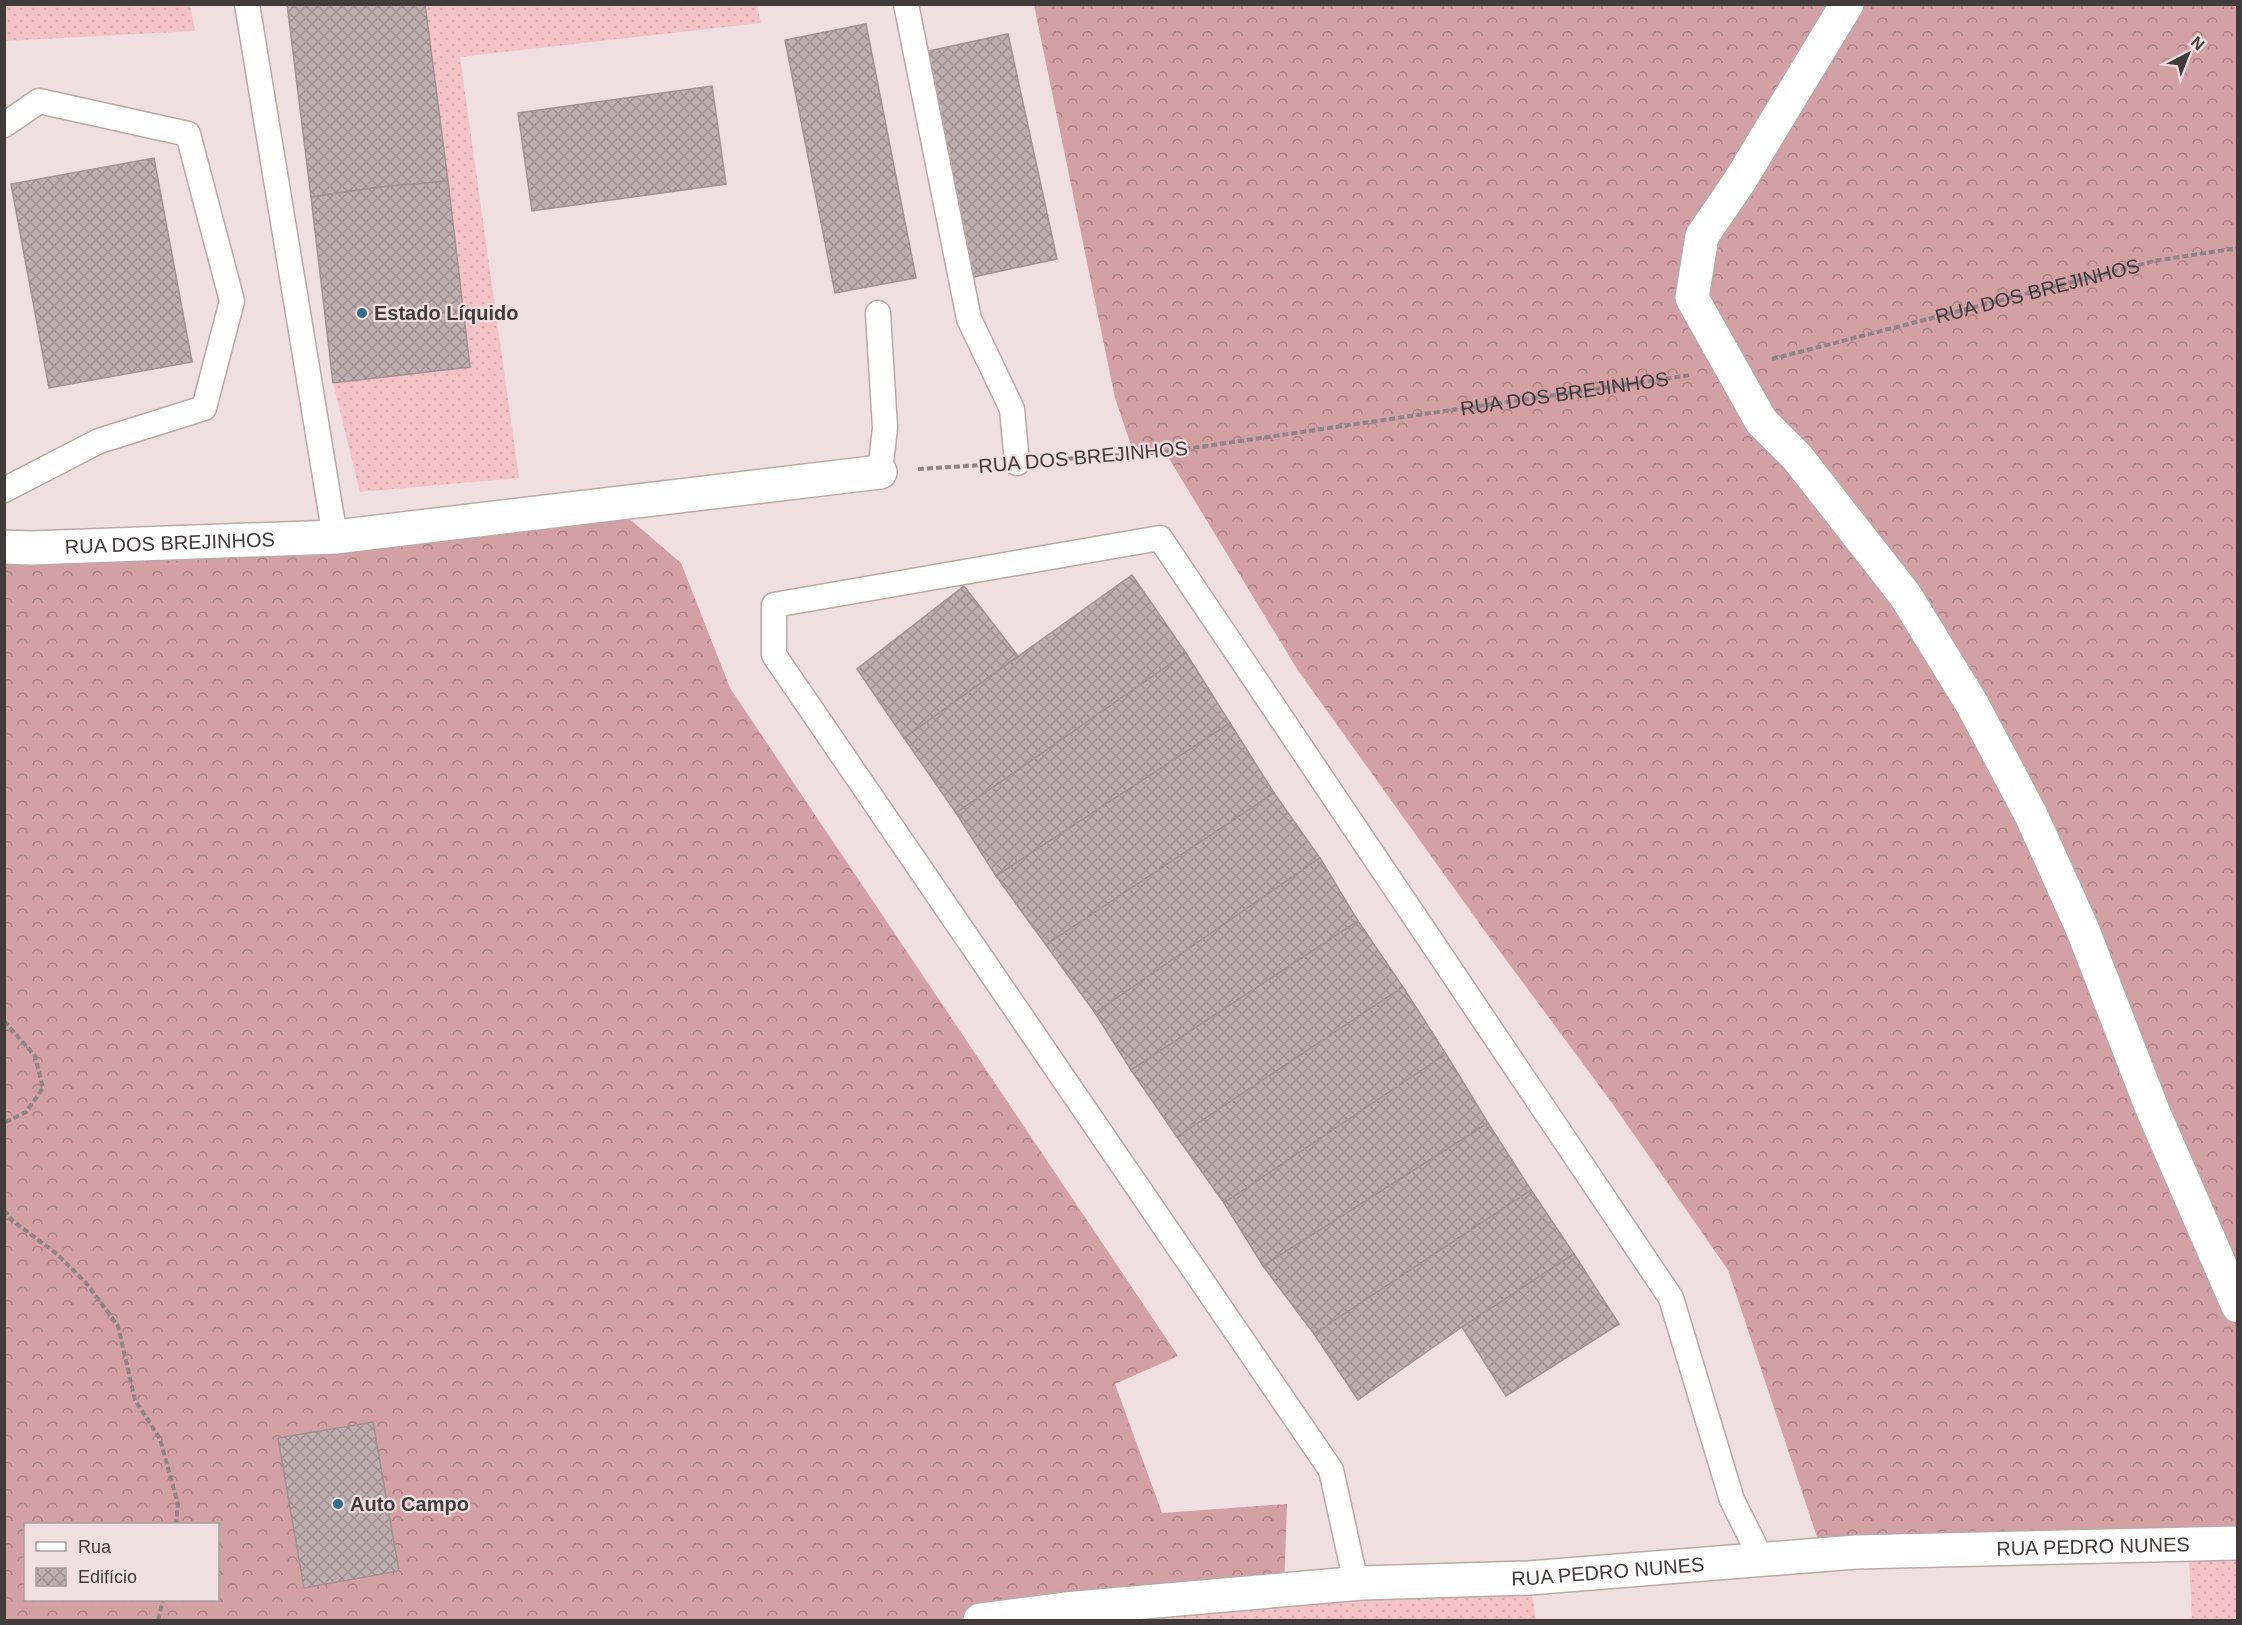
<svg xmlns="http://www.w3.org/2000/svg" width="2242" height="1625" font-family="Helvetica,sans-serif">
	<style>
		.grass { fill: url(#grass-dots) }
		.forest { fill: url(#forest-crowns); fill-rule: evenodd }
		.building { fill: url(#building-cross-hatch); stroke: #a19293; stroke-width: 1.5 }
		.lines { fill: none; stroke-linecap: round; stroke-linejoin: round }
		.lane-casing { stroke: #b9a9aa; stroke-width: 27 }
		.street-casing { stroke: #b9a9aa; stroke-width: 36 }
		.path { stroke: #908586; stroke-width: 4; stroke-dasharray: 6 3; stroke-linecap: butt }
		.lane { stroke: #fff; stroke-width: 24 }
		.street { stroke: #fff; stroke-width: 33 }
		.poi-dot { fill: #356d87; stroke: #efdfe0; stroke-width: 2 }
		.labels { text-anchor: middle; stroke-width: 4.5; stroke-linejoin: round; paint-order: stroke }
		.street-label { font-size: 20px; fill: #413b3b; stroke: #efdfe0 }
		.poi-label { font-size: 20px; font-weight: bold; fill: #413b3b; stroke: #efdfe0; text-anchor: start }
	</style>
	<defs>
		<pattern id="grass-dots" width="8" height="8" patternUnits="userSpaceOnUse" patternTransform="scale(1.5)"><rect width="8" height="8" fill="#f3c3c8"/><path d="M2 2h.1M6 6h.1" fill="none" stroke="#d2a8ad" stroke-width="1.8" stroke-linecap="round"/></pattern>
		<pattern id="forest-crowns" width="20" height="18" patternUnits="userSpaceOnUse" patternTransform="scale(1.5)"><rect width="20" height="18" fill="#d2a0a5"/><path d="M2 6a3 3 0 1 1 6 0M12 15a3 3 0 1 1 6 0" fill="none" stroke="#ac8488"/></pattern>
		<pattern id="building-cross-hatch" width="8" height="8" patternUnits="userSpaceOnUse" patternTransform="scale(1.5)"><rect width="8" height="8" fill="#bfafb0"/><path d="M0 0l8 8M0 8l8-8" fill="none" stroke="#9d9090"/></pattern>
	</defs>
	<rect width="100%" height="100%" fill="#efdfe0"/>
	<g class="grass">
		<polygon points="5,4 190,5 195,31 5,41"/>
		<polygon points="425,5 757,5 761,23 460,57 519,478 360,492 333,383 470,367"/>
		<polygon points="2237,1543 2237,1620 2192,1620 2188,1544"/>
		<polygon points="1529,1578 1536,1620 980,1620"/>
	</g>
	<g class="forest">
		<polygon points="1034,5 2237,5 2237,1543 1823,1555 1728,1270 1612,1103 1484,930 1297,669 1165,452 1134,454 1115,398"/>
		<path d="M612,504L681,563L730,688L1178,1356L1115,1384L1162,1513L1287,1504L1284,1590L982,1620H5V547ZM26,1524H218V1600H26Z"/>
	</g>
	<g class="building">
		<polygon points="287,4 425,4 448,181 380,187 311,197"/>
		<polygon points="866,24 916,278 835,293 785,40"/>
		<polygon points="1008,34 1057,259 968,278 919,53"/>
		<polygon points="712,86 726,184 532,211 518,113"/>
		<polygon points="154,158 192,362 49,388 11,184"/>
		<polygon points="448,181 470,367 333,383 311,197 380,187"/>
		<polygon points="1132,575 1186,653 956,813 904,738"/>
		<polygon points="964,586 1018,656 904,738 857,669"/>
		<polygon points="1186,653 1230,723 996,876 956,813"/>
		<polygon points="1230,723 1274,793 1046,945 996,876"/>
		<polygon points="1274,793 1320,858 1095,1013 1046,945"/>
		<polygon points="1320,858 1358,921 1131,1070 1095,1013"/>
		<polygon points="1358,921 1403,987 1177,1137 1131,1070"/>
		<polygon points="1403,987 1446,1054 1224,1203 1177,1137"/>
		<polygon points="1446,1054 1488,1123 1263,1266 1224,1203"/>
		<polygon points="1488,1123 1531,1190 1314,1334 1263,1266"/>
		<polygon points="1531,1190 1574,1254 1462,1327 1358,1400 1314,1334"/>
		<polygon points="1574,1254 1619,1324 1506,1396 1462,1327"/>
		<polygon points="373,1422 399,1571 304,1588 278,1438"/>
	</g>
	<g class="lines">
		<defs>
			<g id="lane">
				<polyline points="247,4 335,537"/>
				<polyline points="906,4 969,319 1012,409 1017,463"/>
				<polyline points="4,125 39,101 188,134 232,301 204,408 99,441 4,490"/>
				<polyline points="878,313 885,428 880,472"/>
				<polyline points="1356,1583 1331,1470 774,655 774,605 1160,538 1671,1298 1732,1500 1762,1560"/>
			</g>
			<g id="street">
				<polyline points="1847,4 1739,182 1702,236 1692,298 1761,421 1797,457 1905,595 1972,704 2031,815 2082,928 2153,1111 2238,1306"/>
				<path id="s3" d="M4,547L31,548L335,537L880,472"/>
				<path id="s4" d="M980,1620L1065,1609L1362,1583L1529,1578L1856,1552L2238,1543"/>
			</g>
		</defs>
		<use href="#lane" class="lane-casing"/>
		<use href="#street" class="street-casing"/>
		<g class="path">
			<path id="s1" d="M1772,359L2154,261L2238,248"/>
			<path id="s2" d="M1050,460L1165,452L1691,375"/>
			<polyline points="918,469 983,465"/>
			<polyline points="4,1021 35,1056 43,1088 26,1112 4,1123"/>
			<polyline points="4,1210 13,1221 57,1254 87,1284 118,1326 135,1400 160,1439 178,1504 176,1524"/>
			<polyline points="158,1620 163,1600"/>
		</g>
		<use href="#lane" class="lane"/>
		<use href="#street" class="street"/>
	</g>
	<g class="poi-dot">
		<circle cx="362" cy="313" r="6"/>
		<circle cx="338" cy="1504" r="6"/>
	</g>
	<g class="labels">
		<g class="street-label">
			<text dy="7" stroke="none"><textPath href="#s1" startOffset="274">RUA DOS BREJINHOS</textPath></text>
			<text dy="7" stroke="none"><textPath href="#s2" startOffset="519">RUA DOS BREJINHOS</textPath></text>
			<text transform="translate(1083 457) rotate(-5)" y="7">RUA DOS BREJINHOS</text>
			<text dy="7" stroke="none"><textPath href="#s3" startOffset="166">RUA DOS BREJINHOS</textPath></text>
			<text dy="7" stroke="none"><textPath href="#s4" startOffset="1116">RUA PEDRO NUNES</textPath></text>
			<text dy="7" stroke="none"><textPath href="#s4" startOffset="630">RUA PEDRO NUNES</textPath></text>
		</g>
		<g class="poi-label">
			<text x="374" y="320">Estado Líquido</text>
			<text x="350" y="1511">Auto Campo</text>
		</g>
	</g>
	<rect width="2242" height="1625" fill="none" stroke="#413b3b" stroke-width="12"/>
	<rect x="24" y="1523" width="195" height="78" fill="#efdfe0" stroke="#a99d9e" stroke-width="1.5"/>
	<rect x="36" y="1542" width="30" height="9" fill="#ffffff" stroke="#a99d9e" stroke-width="1.5"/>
	<text x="78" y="1553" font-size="18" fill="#413b3b">Rua</text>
	<rect x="36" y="1568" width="30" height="18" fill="url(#building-cross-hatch)" stroke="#a99d9e" stroke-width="1.5"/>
	<text x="78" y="1583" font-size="18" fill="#413b3b">Edifício</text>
	<g transform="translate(2188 54) rotate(42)" stroke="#efdfe0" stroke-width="4.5" paint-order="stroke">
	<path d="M0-4.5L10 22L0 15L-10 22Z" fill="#413b3b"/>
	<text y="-9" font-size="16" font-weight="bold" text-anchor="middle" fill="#413b3b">N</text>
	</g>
</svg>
